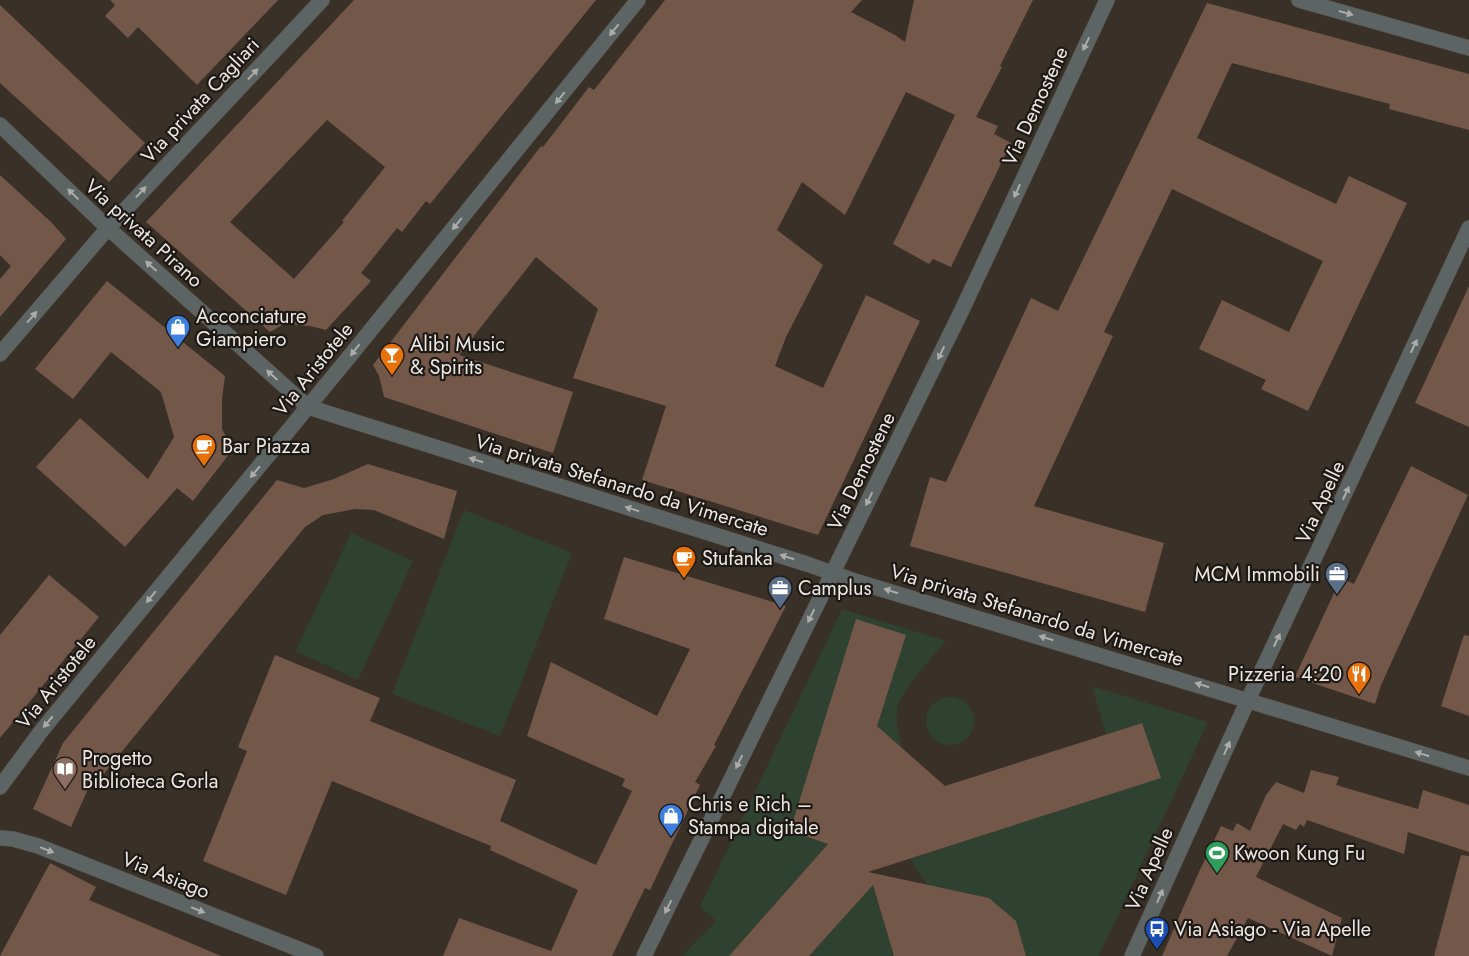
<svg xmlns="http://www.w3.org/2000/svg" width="1469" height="956" font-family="Jost,sans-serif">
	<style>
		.green { fill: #2f4231 }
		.building { fill: #73584a; fill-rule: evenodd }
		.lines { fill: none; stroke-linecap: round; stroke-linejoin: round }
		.minor-casing { stroke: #564d46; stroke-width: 16 }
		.minor { stroke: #5d6464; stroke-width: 15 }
		.oneway { fill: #acaca9 }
		.labels { text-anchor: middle; stroke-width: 4.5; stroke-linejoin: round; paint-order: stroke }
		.street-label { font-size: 20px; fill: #ede6e2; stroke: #1d1915 }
		.poi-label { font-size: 20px; fill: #ede6e2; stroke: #1d1915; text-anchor: start }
	</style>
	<rect width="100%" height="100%" fill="#393028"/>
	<g class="green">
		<polygon points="464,510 572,553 500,736 392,694"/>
		<polygon points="351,533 413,561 358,680 296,651"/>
		<path d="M842,609L946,641C933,657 900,691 897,710C895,722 900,736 902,748L791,831L828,844L729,956H682L716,921L700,907Z"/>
		<polygon points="1092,686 1208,722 1099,956 1026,956 1016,921 989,898 939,887 933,894 910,859 1160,778 1142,723 1106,734"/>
		<circle cx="950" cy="721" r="24"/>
		<polygon points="873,885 894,956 809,956"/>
	</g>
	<g class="building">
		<polygon points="110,0 278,0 197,85 138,27 128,38 105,16 115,5"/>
		<path d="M354,0H596L430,204L426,201L402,232L397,228L361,273L371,281L326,330L310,326L284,324L270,332L146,222ZM327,120L385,167L342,221L344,222L294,279L230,222Z"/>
		<polygon points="665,0 862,0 851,12 895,35 905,42 914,0 1033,0 1000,66 1002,67 976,117 998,126 994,134 1011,143 951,267 933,259 929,264 893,244 955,115 906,92 845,215 802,182 777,230 823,265 786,337 775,366 823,388 866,295 920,321 818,535 642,480 666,406 573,378 598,309 536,257 459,355 573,392 553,453 384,397 379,376 373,365 541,146 543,147 589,87 594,90"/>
		<polygon points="1207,3 1469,74 1469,130 1389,109 1390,104 1232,63 1197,138 1336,204 1349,176 1407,203 1308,411 1261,389 1266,380 1199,349 1222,300 1289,332 1323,261 1172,189 1104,332 1113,336 1034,506 1164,543 1145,612 910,546 930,477 946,482 1031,298 1058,311"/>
		<polygon points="0,5 145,143 109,182 0,83"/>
		<polygon points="0,175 52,223 66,239 0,317 0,279 11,266 0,255"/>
		<polygon points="107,281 225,376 222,399 222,429 233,449 193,501 177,488 125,547 36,467 80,418 148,479 174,437 161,392 111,352 73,399 35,369"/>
		<polygon points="1469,286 1469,427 1415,403"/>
		<polygon points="368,464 457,491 444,539 374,510 355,509 323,515 305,527 102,776 96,771 71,827 33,809 63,743 277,480 304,488 334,479"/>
		<polygon points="1411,466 1468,495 1381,685 1375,704 1295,677 1341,578 1354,584"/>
		<polygon points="624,557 786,606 714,745 716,746 695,782 700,785 650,890 645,888 612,956 443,956 459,918 551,951 578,890 490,850 491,846 332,781 286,895 203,861 247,751 238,747 275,655 380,698 370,721 516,780 500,821 596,865 632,791 622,786 625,779 527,736 551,662 657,716 690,649 604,619"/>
		<polygon points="49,575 99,617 0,738 0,635"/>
		<polygon points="856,619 906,635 877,726 945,786 1142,723 1161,778 868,872 989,898 1016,921 1026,956 894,956 873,885 809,956 729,956 828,844 790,831"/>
		<polygon points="1464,635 1469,636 1469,716 1441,706"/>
		<polygon points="1311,770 1339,777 1336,785 1418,809 1423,790 1469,805 1469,852 1408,832 1404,854 1307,820 1304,827 1300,824 1296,830 1283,824 1256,877 1342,918 1332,956 1248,918 1227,956 1162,956 1198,874 1221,826 1233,831 1237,823 1250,831 1266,795 1276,782 1304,793"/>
		<polygon points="1461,855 1469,856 1469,956 1434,956"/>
		<polygon points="50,863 96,887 89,900 221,956 0,956"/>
	</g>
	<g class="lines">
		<defs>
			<g id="minor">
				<polyline points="1299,0 1469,48"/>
				<polyline points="0,125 108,228 308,407 807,564 858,582 1469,768"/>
				<polyline points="0,354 108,228 322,0"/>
				<polyline points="0,787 42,730 349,357 638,0"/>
				<polyline points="0,838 13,839 38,846 316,956"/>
				<polyline points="644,956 962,310 1107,0"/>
				<polyline points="1132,956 1248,700 1469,228"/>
			</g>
		</defs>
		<use href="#minor" class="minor-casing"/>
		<use href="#minor" class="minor"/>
	</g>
	<defs><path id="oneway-solid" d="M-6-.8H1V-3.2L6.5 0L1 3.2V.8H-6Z" transform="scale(1.25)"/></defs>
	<g class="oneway">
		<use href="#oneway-solid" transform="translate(1346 13) rotate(16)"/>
		<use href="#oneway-solid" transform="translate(614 30) rotate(128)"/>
		<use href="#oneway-solid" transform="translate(1086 44) rotate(115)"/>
		<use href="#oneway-solid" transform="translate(253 74) rotate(-47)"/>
		<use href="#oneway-solid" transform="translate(560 98) rotate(129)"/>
		<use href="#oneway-solid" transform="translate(1017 191) rotate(115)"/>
		<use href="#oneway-solid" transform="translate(141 192) rotate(-47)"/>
		<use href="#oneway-solid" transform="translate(73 194) rotate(-136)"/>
		<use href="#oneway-solid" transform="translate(457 224) rotate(129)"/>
		<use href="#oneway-solid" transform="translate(151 266) rotate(-138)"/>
		<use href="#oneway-solid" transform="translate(32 317) rotate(-49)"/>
		<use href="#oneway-solid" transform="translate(1414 346) rotate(-65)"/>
		<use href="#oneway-solid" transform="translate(355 350) rotate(128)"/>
		<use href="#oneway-solid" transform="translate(941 353) rotate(116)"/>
		<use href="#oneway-solid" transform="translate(272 375) rotate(-138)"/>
		<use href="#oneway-solid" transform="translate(476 460) rotate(-162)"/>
		<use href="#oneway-solid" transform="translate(255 472) rotate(130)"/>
		<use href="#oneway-solid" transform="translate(1346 493) rotate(-65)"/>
		<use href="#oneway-solid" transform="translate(869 499) rotate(116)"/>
		<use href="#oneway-solid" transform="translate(632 509) rotate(-163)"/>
		<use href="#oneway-solid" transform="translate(787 557) rotate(-163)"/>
		<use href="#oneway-solid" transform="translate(891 591) rotate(-163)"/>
		<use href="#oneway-solid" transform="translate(151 597) rotate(130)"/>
		<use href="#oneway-solid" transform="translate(811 616) rotate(116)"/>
		<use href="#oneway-solid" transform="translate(1046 638) rotate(-163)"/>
		<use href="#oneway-solid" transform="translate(1277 640) rotate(-65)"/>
		<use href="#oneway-solid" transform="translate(1202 685) rotate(-163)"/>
		<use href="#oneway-solid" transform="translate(48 722) rotate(130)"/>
		<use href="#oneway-solid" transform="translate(1227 748) rotate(-66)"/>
		<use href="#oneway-solid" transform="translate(1422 754) rotate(-163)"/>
		<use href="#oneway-solid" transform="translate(739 762) rotate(116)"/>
		<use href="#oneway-solid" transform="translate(47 850) rotate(22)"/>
		<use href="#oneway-solid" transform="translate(1160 896) rotate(-66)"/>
		<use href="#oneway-solid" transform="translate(668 907) rotate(116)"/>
		<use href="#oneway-solid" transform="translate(198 910) rotate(22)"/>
	</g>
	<defs>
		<symbol id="shop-pin" viewBox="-11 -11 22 30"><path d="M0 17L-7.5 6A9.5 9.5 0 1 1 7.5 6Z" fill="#3f7fe0" stroke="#1d1915"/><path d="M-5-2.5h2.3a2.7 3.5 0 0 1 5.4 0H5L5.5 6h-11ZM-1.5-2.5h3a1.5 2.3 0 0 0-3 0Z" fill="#fff"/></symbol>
		<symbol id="bar-pin" viewBox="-11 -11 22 30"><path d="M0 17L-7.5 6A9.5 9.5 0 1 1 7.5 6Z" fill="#e8710a" stroke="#1d1915"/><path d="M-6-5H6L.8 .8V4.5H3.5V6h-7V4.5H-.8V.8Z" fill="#fff"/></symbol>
		<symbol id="cafe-pin" viewBox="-11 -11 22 30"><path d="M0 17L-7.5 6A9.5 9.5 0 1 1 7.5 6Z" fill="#e8710a" stroke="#1d1915"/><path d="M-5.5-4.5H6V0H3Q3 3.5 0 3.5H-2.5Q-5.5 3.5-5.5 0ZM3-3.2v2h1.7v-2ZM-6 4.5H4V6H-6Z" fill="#fff"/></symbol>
		<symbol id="office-pin" viewBox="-11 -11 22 30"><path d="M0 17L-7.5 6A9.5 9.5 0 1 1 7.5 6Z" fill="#5c6f8a" stroke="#1d1915"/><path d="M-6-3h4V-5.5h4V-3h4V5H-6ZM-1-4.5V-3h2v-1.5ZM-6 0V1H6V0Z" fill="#fff"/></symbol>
		<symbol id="restaurant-pin" viewBox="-11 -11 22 30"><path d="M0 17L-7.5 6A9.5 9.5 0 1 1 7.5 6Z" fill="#e8710a" stroke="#1d1915"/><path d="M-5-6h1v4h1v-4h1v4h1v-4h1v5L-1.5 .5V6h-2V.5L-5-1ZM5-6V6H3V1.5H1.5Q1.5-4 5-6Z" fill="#fff"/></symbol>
		<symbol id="library-pin" viewBox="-11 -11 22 30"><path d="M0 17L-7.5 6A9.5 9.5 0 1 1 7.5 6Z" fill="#8d6e63" stroke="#1d1915"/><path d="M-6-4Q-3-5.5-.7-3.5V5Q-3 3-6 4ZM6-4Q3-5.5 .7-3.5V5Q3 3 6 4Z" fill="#fff"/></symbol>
		<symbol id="stadium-pin" viewBox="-11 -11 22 30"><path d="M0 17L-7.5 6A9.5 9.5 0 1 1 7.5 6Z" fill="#2e9e5b" stroke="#1d1915"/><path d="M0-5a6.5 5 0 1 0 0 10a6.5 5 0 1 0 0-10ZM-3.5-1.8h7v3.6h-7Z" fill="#fff"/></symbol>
		<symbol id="bus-pin" viewBox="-11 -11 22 30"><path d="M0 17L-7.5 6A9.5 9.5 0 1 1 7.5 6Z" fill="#1a4fb4" stroke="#1d1915"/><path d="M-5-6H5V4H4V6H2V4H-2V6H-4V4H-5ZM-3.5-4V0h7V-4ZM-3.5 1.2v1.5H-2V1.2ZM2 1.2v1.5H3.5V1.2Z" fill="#fff"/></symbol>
	</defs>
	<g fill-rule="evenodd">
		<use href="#shop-pin" x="164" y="313" width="28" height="38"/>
		<use href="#bar-pin" x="378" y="341" width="28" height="38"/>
		<use href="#cafe-pin" x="190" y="432" width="28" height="38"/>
		<use href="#cafe-pin" x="670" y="544" width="28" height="38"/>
		<use href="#office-pin" x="1323" y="560" width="28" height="38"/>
		<use href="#office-pin" x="766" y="574" width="28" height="38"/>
		<use href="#restaurant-pin" x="1345" y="660" width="28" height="38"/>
		<use href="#library-pin" x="51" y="755" width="28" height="38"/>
		<use href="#shop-pin" x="657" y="802" width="28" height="38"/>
		<use href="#stadium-pin" x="1203" y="839" width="28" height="38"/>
		<use href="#bus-pin" x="1143" y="915" width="28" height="38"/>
	</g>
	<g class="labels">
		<g class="street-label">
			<text transform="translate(200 100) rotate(-47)" y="7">Via privata Cagliari</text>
			<text transform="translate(1035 106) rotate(-65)" y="7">Via Demostene</text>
			<text transform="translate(144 233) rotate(42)" y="7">Via privata Pirano</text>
			<text transform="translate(313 369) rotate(-51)" y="7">Via Aristotele</text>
			<text transform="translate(861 471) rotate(-64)" y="7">Via Demostene</text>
			<text transform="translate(622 485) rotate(17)" y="7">Via privata Stefanardo da Vimercate</text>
			<text transform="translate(1320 502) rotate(-65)" y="7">Via Apelle</text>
			<text transform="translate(1037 615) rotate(17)" y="7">Via privata Stefanardo da Vimercate</text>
			<text transform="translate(56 682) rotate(-51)" y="7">Via Aristotele</text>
			<text transform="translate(1149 869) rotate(-66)" y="7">Via Apelle</text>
			<text transform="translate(166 875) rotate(22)" y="7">Via Asiago</text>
		</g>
		<g class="poi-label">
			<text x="196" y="323">Acconciature<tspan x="196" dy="23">Giampiero</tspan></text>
			<text x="410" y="351">Alibi Music<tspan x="410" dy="23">&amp; Spirits</tspan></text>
			<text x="222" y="453">Bar Piazza</text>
			<text x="702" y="565">Stufanka</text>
			<text x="1320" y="581" text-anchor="end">MCM Immobili</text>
			<text x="798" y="595">Camplus</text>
			<text x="1342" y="681" text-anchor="end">Pizzeria 4:20</text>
			<text x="82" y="765">Progetto<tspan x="82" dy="23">Biblioteca Gorla</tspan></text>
			<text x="688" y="811">Chris e Rich –<tspan x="688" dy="23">Stampa digitale</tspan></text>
			<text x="1234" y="860">Kwoon Kung Fu</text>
			<text x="1174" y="936">Via Asiago - Via Apelle</text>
		</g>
	</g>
</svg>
